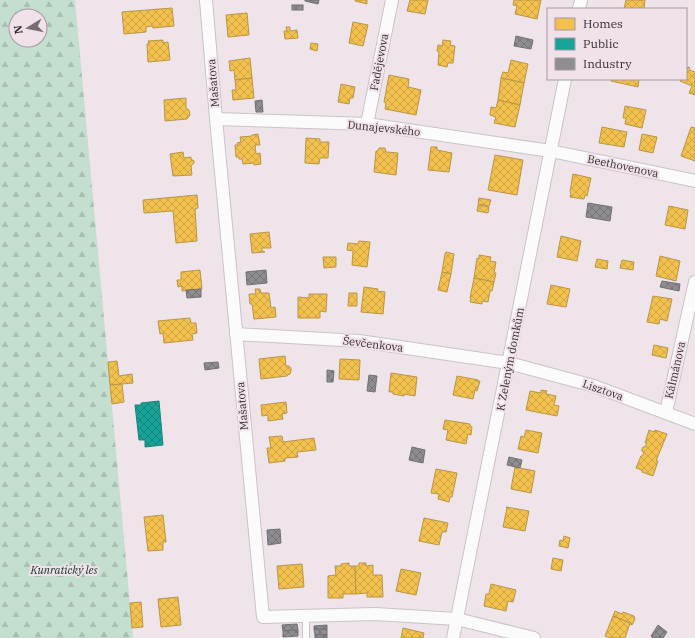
<svg xmlns="http://www.w3.org/2000/svg" width="695" height="638" font-family="'IBM Plex Serif',serif">
	<style>
		.forest { fill: url(#forest-firs); fill-rule: evenodd }
		.homes { fill: url(#homes-cross-hatch); stroke: #b99545 }
		.public { fill: url(#public-cross-hatch); stroke: #208079 }
		.industry { fill: url(#industry-cross-hatch); stroke: #727075 }
		.lines { fill: none; stroke-linecap: round; stroke-linejoin: round }
		.lane-casing { stroke: #c9c3c7; stroke-width: 8 }
		.street-casing { stroke: #c9c3c7; stroke-width: 14 }
		.lane { stroke: #fcfbfc; stroke-width: 6 }
		.street { stroke: #fcfbfc; stroke-width: 12 }
		.labels { text-anchor: middle; stroke-width: 4; stroke-linejoin: round; paint-order: stroke }
		.street-label { font-size: 11px; fill: #342e31; stroke: #f1e1eb }
		.park-label { font-size: 11px; font-style: italic; fill: #0f3523; stroke: #f1e1eb }
	</style>
	<defs>
		<pattern id="forest-firs" width="22" height="20" patternUnits="userSpaceOnUse"><rect width="22" height="20" fill="#c4ded0"/><path d="M5 1l3.5 6h-7zM16 11l3.5 6h-7z" fill="#a9bfb3"/></pattern>
		<pattern id="homes-cross-hatch" width="8" height="8" patternUnits="userSpaceOnUse"><rect width="8" height="8" fill="#f2c14e"/><path d="M0 0l8 8M0 8l8-8" fill="none" stroke="#d0a645"/></pattern>
		<pattern id="public-cross-hatch" width="8" height="8" patternUnits="userSpaceOnUse"><rect width="8" height="8" fill="#17a398"/><path d="M0 0l8 8M0 8l8-8" fill="none" stroke="#16857d"/></pattern>
		<pattern id="industry-cross-hatch" width="8" height="8" patternUnits="userSpaceOnUse"><rect width="8" height="8" fill="#8d8d92"/><path d="M0 0l8 8M0 8l8-8" fill="none" stroke="#747478"/></pattern>
	</defs>
	<rect width="100%" height="100%" fill="#eee4ea"/>
	<path class="forest" d="M0,0H75L133,638H0ZM16,16H40V40H16Z"/>
	<g class="homes">
		<polygon points="355,0 367,0 367,4 355,1"/>
		<polygon points="410,0 428,0 425,14 407,11"/>
		<polygon points="514,0 541,0 537,19 515,14 517,6 513,5"/>
		<polygon points="626,0 645,0 644,9 624,9"/>
		<polygon points="172,8 174,26 153,28 152,26 146,27 146,32 124,34 122,12"/>
		<polygon points="247,13 249,35 228,37 226,15"/>
		<polygon points="353,22 368,25 363,46 349,43"/>
		<polygon points="286,27 290,27 290,31 297,30 298,38 285,39 284,31 287,31"/>
		<polygon points="163,40 163,43 168,42 170,60 148,62 147,44 149,44 148,41"/>
		<polygon points="443,40 451,41 450,45 455,46 453,63 448,63 447,67 438,65 439,52 437,51 438,45 442,46"/>
		<polygon points="311,43 318,44 317,51 310,49"/>
		<polygon points="250,58 252,78 235,80 234,70 230,71 229,61"/>
		<polygon points="511,60 528,64 524,83 501,78 503,72 508,73"/>
		<polygon points="688,67 690,68 689,70 695,72 695,95 689,93 692,86 680,81 681,79 686,79 686,69 687,69"/>
		<polygon points="389,75 409,79 408,87 421,90 416,115 385,109 386,103 384,102"/>
		<polygon points="252,78 254,98 233,100 232,90 236,90 235,80"/>
		<polygon points="501,78 524,83 520,105 498,100"/>
		<polygon points="611,79 639,79 638,87 611,81"/>
		<polygon points="341,84 355,87 353,98 350,98 349,104 338,102"/>
		<polygon points="186,98 186,108 189,110 190,115 187,119 165,121 164,100"/>
		<polygon points="498,100 520,105 515,127 494,123 496,117 490,115 491,107 496,108"/>
		<polygon points="625,106 646,110 642,128 625,124 626,118 623,118"/>
		<polygon points="602,127 627,132 624,147 599,143"/>
		<polygon points="691,127 695,128 695,161 681,156"/>
		<polygon points="258,134 260,145 255,145 256,154 260,153 261,164 254,165 254,163 243,164 242,159 239,159 239,157 236,157 235,145 238,145 237,143 241,142 240,137 252,136 252,135"/>
		<polygon points="642,134 657,137 653,153 639,150"/>
		<polygon points="306,138 320,139 320,142 329,142 328,158 320,158 319,164 305,163"/>
		<polygon points="431,147 437,147 437,150 452,153 449,172 428,170"/>
		<polygon points="379,148 385,148 386,152 387,152 398,153 396,175 374,172 376,151 378,151"/>
		<polygon points="183,152 184,158 191,157 191,159 194,161 194,163 191,166 192,175 173,176 170,154"/>
		<polygon points="495,155 523,160 517,195 488,190"/>
		<polygon points="573,174 591,178 587,196 585,195 584,199 570,197 571,193 570,192"/>
		<polygon points="197,195 198,208 195,209 197,241 176,243 173,211 144,213 143,200"/>
		<polygon points="479,198 491,200 489,206 478,204"/>
		<polygon points="478,205 489,207 488,213 477,211"/>
		<polygon points="669,206 688,210 685,229 665,225"/>
		<polygon points="269,232 271,248 262,248 262,251 265,252 252,253 250,234"/>
		<polygon points="561,236 581,241 577,261 557,257"/>
		<polygon points="359,241 370,242 367,267 352,265 353,251 347,250 348,243 358,244"/>
		<polygon points="446,252 454,254 451,274 442,272 445,254"/>
		<polygon points="479,255 491,257 490,261 496,262 494,273 496,273 494,282 474,278 477,258 479,259"/>
		<polygon points="660,256 680,261 676,281 656,276"/>
		<polygon points="323,257 336,257 336,267 324,268"/>
		<polygon points="597,259 608,261 607,269 595,267"/>
		<polygon points="622,260 634,262 633,270 620,268"/>
		<polygon points="200,270 202,289 182,291 182,286 178,287 177,280 181,280 181,272"/>
		<polygon points="442,272 451,274 447,292 438,290"/>
		<polygon points="474,278 494,282 492,291 490,291 488,302 482,301 482,304 470,302 471,298 470,298"/>
		<polygon points="551,285 570,289 566,307 547,304"/>
		<polygon points="364,287 378,289 377,291 385,292 383,314 361,312"/>
		<polygon points="255,289 260,289 261,293 269,293 271,308 275,307 276,317 254,319 252,304 250,304 249,294 256,294"/>
		<polygon points="349,293 357,293 357,306 348,306"/>
		<polygon points="309,294 327,294 326,312 320,311 320,318 298,318 298,297 309,298"/>
		<polygon points="653,296 672,299 667,321 660,319 659,324 647,322"/>
		<polygon points="190,318 191,323 196,323 197,333 192,334 193,340 164,343 163,333 160,334 158,321"/>
		<polygon points="654,345 668,348 666,358 652,355"/>
		<polygon points="285,356 286,366 289,366 291,368 291,371 290,374 287,375 287,376 261,379 259,359"/>
		<polygon points="340,359 360,360 359,380 339,379"/>
		<polygon points="117,361 119,376 132,374 133,383 110,385 108,362"/>
		<polygon points="391,373 417,377 415,396 404,394 404,396 393,394 393,392 389,392"/>
		<polygon points="457,376 478,380 477,381 480,381 477,391 475,390 473,399 453,395"/>
		<polygon points="122,384 124,402 112,404 110,385"/>
		<polygon points="541,390 547,391 546,394 556,396 554,405 559,406 557,416 526,410 530,391 541,393"/>
		<polygon points="286,402 287,413 282,414 283,419 268,421 268,415 262,416 261,405"/>
		<polygon points="445,420 470,424 470,426 472,427 471,435 468,434 466,444 446,440 448,430 443,429"/>
		<polygon points="526,430 542,433 538,453 518,449 521,436 524,437"/>
		<polygon points="649,430 654,432 655,430 667,434 656,461 658,461 653,476 642,472 642,470 636,468 641,456 642,456 644,453 642,451 642,449 643,447 645,447 647,443 645,443"/>
		<polygon points="282,436 283,442 314,438 316,450 297,452 298,457 285,458 285,461 269,463 267,448 271,448 269,437"/>
		<polygon points="515,467 535,471 531,493 511,489"/>
		<polygon points="436,469 457,473 452,497 450,497 449,502 438,499 439,494 431,493"/>
		<polygon points="506,507 529,511 525,531 503,527 507,508"/>
		<polygon points="163,515 166,542 163,542 163,550 148,551 144,517"/>
		<polygon points="424,518 448,523 446,532 442,532 439,545 419,541"/>
		<polygon points="564,536 570,538 568,548 559,546 560,540 563,541"/>
		<polygon points="553,558 563,560 561,571 551,569"/>
		<polygon points="349,563 349,566 355,566 356,594 343,594 343,598 328,598 328,576 336,575 335,566 341,566 341,564"/>
		<polygon points="359,563 366,563 366,566 373,565 373,575 382,575 383,597 367,597 367,593 356,594 355,566 359,566"/>
		<polygon points="302,564 304,587 279,589 277,566"/>
		<polygon points="401,569 421,573 416,595 396,591"/>
		<polygon points="491,584 516,590 513,602 508,601 506,611 484,606 486,594 489,594"/>
		<polygon points="178,597 181,625 161,627 158,599"/>
		<polygon points="141,602 143,627 132,628 130,603"/>
		<polygon points="615,611 622,614 623,612 634,616 635,619 632,625 630,624 630,623 613,616"/>
		<polygon points="613,616 630,623 625,638 611,638 605,636"/>
		<polygon points="403,628 424,633 423,638 401,638"/>
	</g>
	<polygon class="public" points="159,401 163,445 145,447 145,440 139,440 135,405 141,405 141,403"/>
	<g class="industry">
		<polygon points="305,0 319,0 318,4 305,1"/>
		<rect x="292" y="5" width="11" height="5"/>
		<polygon points="516,36 533,40 531,49 514,46"/>
		<polygon points="262,100 263,112 256,112 255,101"/>
		<polygon points="588,203 612,207 610,221 586,217"/>
		<polygon points="266,270 267,283 247,285 246,272"/>
		<polygon points="662,281 680,284 679,291 660,287"/>
		<polygon points="201,289 201,297 187,298 186,290"/>
		<polygon points="218,362 219,368 205,370 204,363"/>
		<polygon points="327,370 334,371 333,382 327,382"/>
		<polygon points="369,375 377,376 375,392 367,391"/>
		<polygon points="412,447 425,450 423,463 409,460"/>
		<polygon points="509,457 522,460 520,468 507,465"/>
		<polygon points="280,529 281,543 268,545 267,530"/>
		<polygon points="297,624 298,630 283,631 282,625"/>
		<polygon points="327,625 327,629 314,629 314,626"/>
		<polygon points="658,625 667,632 663,638 653,638 651,636"/>
		<polygon points="314,629 327,629 327,635 315,635"/>
		<polygon points="298,630 298,636 283,637 283,631"/>
		<rect x="315" y="635" width="12" height="3"/>
	</g>
	<g class="lines">
		<defs>
			<polyline id="lane" points="306,616 306,638"/>
			<g id="street">
				<polyline points="206,0 216,119 263,617 375,614 457,619 534,638"/>
				<polyline points="579,9 581,0"/>
				<polyline points="216,119 367,124 551,151 695,181"/>
				<polyline points="367,124 392,0"/>
				<polyline points="236,334 359,341 509,363 594,386 695,424"/>
				<polyline points="666,412 695,282"/>
				<polyline points="453,638 565,79"/>
			</g>
		</defs>
		<use href="#lane" class="lane-casing"/>
		<use href="#street" class="street-casing"/>
		<use href="#lane" class="lane"/>
		<use href="#street" class="street"/>
	</g>
	<g class="labels">
		<g class="street-label">
			<text transform="translate(379 62) rotate(-79)" y="4">Fadějevova</text>
			<text transform="translate(213 83) rotate(-95)" y="4">Mašatova</text>
			<text transform="translate(384 128) rotate(6)" y="4">Dunajevského</text>
			<text transform="translate(623 166) rotate(12)" y="4">Beethovenova</text>
			<text transform="translate(373 344) rotate(7)" y="4">Ševčenkova</text>
			<text transform="translate(510 359) rotate(-79)" y="4">K Zeleným domkům</text>
			<text transform="translate(675 370) rotate(-77)" y="4">Kálmánova</text>
			<text transform="translate(603 390) rotate(19)" y="4">Lisztova</text>
			<text transform="translate(242 406) rotate(-95)" y="4">Mašatova</text>
		</g>
		<g class="park-label">
			<text x="64" y="574">Kunratický les</text>
		</g>
	</g>
	<rect x="547" y="8" width="140" height="72" fill="#f1e1eb" stroke="#a599a1"/>
	<rect x="555" y="18" width="20" height="12" fill="#f2c14e" stroke="#a599a1"/>
	<text x="583" y="28" font-size="12" fill="#342e31">Homes</text>
	<rect x="555" y="38" width="20" height="12" fill="#17a398" stroke="#a599a1"/>
	<text x="583" y="48" font-size="12" fill="#342e31">Public</text>
	<rect x="555" y="58" width="20" height="12" fill="#8d8d92" stroke="#a599a1"/>
	<text x="583" y="68" font-size="12" fill="#342e31">Industry</text>
	<g transform="translate(28 28) rotate(260)"><circle r="19" fill="#f1e1eb" stroke="#a599a1"/>
	<path d="M0-3L7 15L0 10L-7 15Z" fill="#756e72"/>
	<text y="-6" font-size="11" font-weight="bold" text-anchor="middle" fill="#342e31">N</text>
	</g>
</svg>
